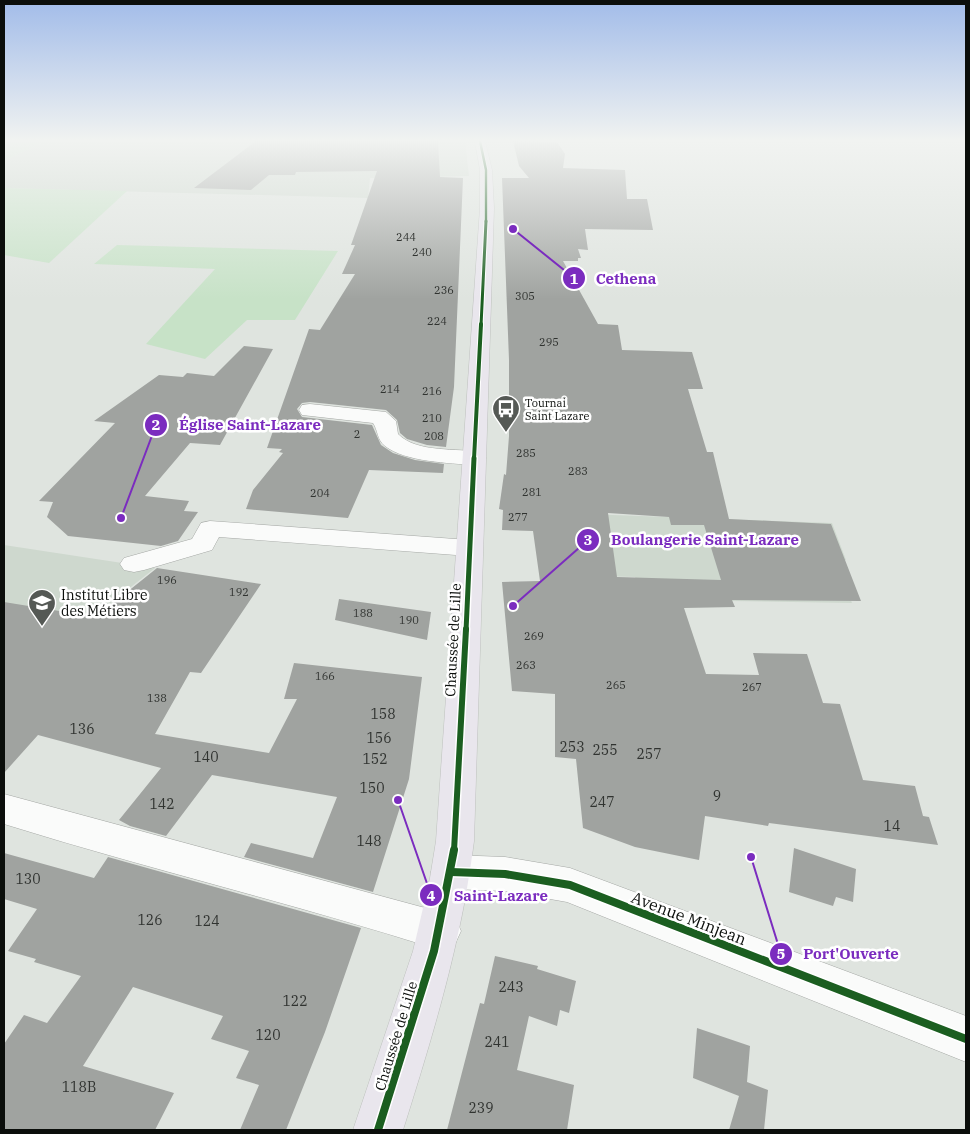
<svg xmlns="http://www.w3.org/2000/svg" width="970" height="1134" font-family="'IBM Plex Serif',serif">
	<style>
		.built { fill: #ced8ce }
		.green { fill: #c7e2c7 }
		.building { fill: #a0a3a0; fill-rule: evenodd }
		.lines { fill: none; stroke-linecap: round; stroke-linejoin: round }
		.minor-casing { stroke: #a5a8a5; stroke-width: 1 }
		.major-casing { stroke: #bec1be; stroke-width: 1 }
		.minor { fill: #fafbfa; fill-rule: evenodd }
		.major { fill: #e9e6ed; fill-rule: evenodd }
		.cycleway-far5-casing { stroke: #fff; stroke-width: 4 }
		.cycleway-far4-casing { stroke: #fff; stroke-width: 5 }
		.cycleway-far3-casing { stroke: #fff; stroke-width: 6 }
		.cycleway-far2-casing { stroke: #fff; stroke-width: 8 }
		.cycleway-far1-casing { stroke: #fff; stroke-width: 9 }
		.cycleway-casing { stroke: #fff; stroke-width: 11 }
		.cycleway-far5 { stroke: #1b5e20; stroke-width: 2.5 }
		.cycleway-far4 { stroke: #1b5e20; stroke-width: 3 }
		.cycleway-far3 { stroke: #1b5e20; stroke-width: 4 }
		.cycleway-far2 { stroke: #1b5e20; stroke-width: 5 }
		.cycleway-far1 { stroke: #1b5e20; stroke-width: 6 }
		.cycleway { stroke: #1b5e20; stroke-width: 8 }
		.labels { text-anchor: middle; stroke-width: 5; stroke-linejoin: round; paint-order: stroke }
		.number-label { font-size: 11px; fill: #303330 }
		.far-poi-label { font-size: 11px; fill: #0b0e0b; stroke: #fff; text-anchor: start }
		.poi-label { font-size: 14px; fill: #0b0e0b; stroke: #fff; text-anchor: start }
		.street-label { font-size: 14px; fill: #0b0e0b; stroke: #fff }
		.near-number-label { font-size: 14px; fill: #303330 }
		.near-street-label { font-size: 16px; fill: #0b0e0b; stroke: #fff }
		.leader { fill: none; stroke: #7b2cbf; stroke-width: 2 }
		.callout-dot { fill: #7b2cbf; stroke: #fff; stroke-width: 2 }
		.mark-label { font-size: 15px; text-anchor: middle; font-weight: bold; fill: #fff }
		.callout-label { font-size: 15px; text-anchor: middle; font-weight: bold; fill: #7b2cbf; stroke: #fff; stroke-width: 5; stroke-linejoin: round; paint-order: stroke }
	</style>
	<rect width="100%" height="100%" fill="#dfe4df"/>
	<g class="built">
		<polygon points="45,141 465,141 469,176 370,178 368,198 4,188 4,161"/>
		<polygon points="558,513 832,523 846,560 836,561 852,603 730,601 642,596 635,577 557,575"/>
		<polygon points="4,545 155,568 4,687"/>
	</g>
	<g class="green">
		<polygon points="4,141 45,141 4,161"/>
		<polygon points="4,188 127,191 49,263 4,255"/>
		<polygon points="117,245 338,251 295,320 247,320 205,359 146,344 215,269 94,264"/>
	</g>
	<g class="building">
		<polygon points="256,141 438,141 440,177 463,178 454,387 446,447 427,445 407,439 400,433 397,420 386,410 310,402 302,403 297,409 302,417 372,425 381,445 393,453 415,460 444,464 443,473 369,470 348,518 246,509 253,490 283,453 279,452 282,449 267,448 309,329 320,330 355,274 342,274 355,245 351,245 377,171 296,172 295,175 269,175 251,190 194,188"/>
		<path d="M513,141L557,142L565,154L563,168L625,170L627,199H647L653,230L585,229L588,250L578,249L581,258H578V261H563L598,324L618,325L622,350L692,352L703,389H688L707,452H713L729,519L831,524L861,601L732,600L735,607L684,608L706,674L759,675L753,653L807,654L823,703L840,704L863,780L915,786L923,816L929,817L938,845L769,823L768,826L705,816L699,860L635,847L583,828L576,759L555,757V694L512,691L502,582L540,581L533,531L502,530L503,510L499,509L504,474L506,475L509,436V360L502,178H529L519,166ZM608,513L669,517L671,525H704L721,580L617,577Z"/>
		<polygon points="244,346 273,349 220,445 190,443 145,496 189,501 184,511 198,512 178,541 161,546 68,536 47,517 53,502 39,501 115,423 94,421 159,375 183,377 187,373 214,376"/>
		<polygon points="157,568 261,584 201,673 190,672 155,734 269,753 297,699 284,699 294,663 422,677 409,779 373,892 244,857 251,843 313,858 337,797 212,775 166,836 130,826 119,820 161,768 38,735 4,773 4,602 96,617"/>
		<polygon points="339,599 431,612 427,640 335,620"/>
		<polygon points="794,848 856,869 853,902 836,897 833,906 789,892"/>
		<polygon points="4,853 94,878 108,857 361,928 325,1032 286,1130 240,1130 259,1085 236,1078 249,1051 211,1039 223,1016 133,987 83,1066 174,1093 155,1130 4,1130 4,1044 24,1015 47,1023 81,976 34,962 36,959 8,951 37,909 4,899"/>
		<polygon points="495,956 538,966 537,969 576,981 569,1013 560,1010 557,1026 529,1016 517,1070 574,1085 567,1130 447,1130 480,1003 484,1004"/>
		<polygon points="697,1028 750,1046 747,1082 768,1090 764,1130 729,1130 739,1096 693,1078"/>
	</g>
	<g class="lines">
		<defs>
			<g id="minor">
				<path d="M310,404L386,412L396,421L398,434C418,454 457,447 482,453L486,458L482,463L474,465C450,463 405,462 385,446C377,440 378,430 373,423L302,415L299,410L302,405Z"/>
				<polygon points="210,521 469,540 478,542 482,548 478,554 469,556 219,537 212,550 144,570 134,572 124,570 120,564 124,558 192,539 201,523"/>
				<path d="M4,794L440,912L455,918L461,931L455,944L440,950C296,904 148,869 4,824Z"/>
				<polygon points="451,855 505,857 570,868 966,1016 966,1062 567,902 505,891 451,889 437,884 431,872 437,860"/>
			</g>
			<path id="major" d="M475,141H485L492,170L494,208L474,841C462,940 433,1035 403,1130H353L413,951L430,878L436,841L480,208V170Z"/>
		</defs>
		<use href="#minor" class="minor-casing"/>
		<use href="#major" class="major-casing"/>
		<use href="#minor" class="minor"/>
		<use href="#major" class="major"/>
		<defs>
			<polyline id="cycleway-far5" points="480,141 486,170 486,222"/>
			<polyline id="cycleway-far4" points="481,326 486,221"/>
			<polyline id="cycleway-far3" points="474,459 481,324"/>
			<polyline id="cycleway-far2" points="466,631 474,458"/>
			<polyline id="cycleway-far1" points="454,851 466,629"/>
			<g id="cycleway">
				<polyline points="451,872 505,874 570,885 966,1039"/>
				<polyline points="378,1130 434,951 454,850"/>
			</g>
		</defs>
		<use href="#cycleway-far5" class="cycleway-far5-casing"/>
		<use href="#cycleway-far4" class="cycleway-far4-casing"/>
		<use href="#cycleway-far3" class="cycleway-far3-casing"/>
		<use href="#cycleway-far2" class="cycleway-far2-casing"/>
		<use href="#cycleway-far1" class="cycleway-far1-casing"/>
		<use href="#cycleway" class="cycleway-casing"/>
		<use href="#cycleway-far5" class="cycleway-far5"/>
		<use href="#cycleway-far4" class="cycleway-far4"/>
		<use href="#cycleway-far3" class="cycleway-far3"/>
		<use href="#cycleway-far2" class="cycleway-far2"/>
		<use href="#cycleway-far1" class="cycleway-far1"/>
		<use href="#cycleway" class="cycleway"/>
	</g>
	<linearGradient id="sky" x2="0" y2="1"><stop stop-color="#a2bce9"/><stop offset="0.47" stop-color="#f1f3f1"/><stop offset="1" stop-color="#f1f3f1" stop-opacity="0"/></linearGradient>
	<rect width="970" height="299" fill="url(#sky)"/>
	<defs>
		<symbol id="bus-pin" viewBox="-11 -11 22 30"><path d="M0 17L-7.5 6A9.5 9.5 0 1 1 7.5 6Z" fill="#555955" stroke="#fff"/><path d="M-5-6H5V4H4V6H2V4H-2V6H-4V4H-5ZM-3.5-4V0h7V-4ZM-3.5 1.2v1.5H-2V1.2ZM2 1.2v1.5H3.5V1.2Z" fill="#fff"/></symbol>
		<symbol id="school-pin" viewBox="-11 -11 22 30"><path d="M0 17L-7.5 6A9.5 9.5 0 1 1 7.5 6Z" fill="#555955" stroke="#fff"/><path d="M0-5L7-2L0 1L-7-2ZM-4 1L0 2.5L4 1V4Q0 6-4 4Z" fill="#fff"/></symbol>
	</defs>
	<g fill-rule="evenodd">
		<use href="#bus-pin" x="490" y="393" width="32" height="43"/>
		<use href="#school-pin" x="26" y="587" width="32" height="43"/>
	</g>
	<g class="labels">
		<g class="number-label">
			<text x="406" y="241">244</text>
			<text x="422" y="256">240</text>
			<text x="444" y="294">236</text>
			<text x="525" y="300">305</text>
			<text x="437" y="325">224</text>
			<text x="549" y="346">295</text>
			<text x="390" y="393">214</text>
			<text x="432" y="395">216</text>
			<text x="432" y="422">210</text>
			<text x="357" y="438">2</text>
			<text x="434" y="440">208</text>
			<text x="526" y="457">285</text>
			<text x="578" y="475">283</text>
			<text x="532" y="496">281</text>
			<text x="320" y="497">204</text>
			<text x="518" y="521">277</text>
			<text x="167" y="584">196</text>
			<text x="239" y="596">192</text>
			<text x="363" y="617">188</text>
			<text x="409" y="624">190</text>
			<text x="534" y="640">269</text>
			<text x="526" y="669">263</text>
			<text x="325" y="680">166</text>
			<text x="616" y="689">265</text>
			<text x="752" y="691">267</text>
			<text x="157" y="702">138</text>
		</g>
		<g class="far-poi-label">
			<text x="525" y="407">Tournai<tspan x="525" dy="13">Saint Lazare</tspan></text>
		</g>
		<g class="poi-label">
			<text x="61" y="600">Institut Libre<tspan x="61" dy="16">des Métiers</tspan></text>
		</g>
		<g class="street-label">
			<text transform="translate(453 640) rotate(-87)" y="5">Chaussée de Lille</text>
			<text transform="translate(396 1036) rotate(-73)" y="5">Chaussée de Lille</text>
		</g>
		<g class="near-number-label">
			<text x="383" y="719">158</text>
			<text x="82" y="734">136</text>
			<text x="379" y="743">156</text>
			<text x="572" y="752">253</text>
			<text x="605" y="755">255</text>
			<text x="649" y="759">257</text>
			<text x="206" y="762">140</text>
			<text x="375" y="764">152</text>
			<text x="372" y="793">150</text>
			<text x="717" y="801">9</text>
			<text x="602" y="807">247</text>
			<text x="162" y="809">142</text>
			<text x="892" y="831">14</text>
			<text x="369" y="846">148</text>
			<text x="28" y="884">130</text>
			<text x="150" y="925">126</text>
			<text x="207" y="926">124</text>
			<text x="511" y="992">243</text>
			<text x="295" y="1006">122</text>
			<text x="268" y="1040">120</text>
			<text x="497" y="1047">241</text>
			<text x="79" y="1092">118B</text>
			<text x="481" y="1113">239</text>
		</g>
		<g class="near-street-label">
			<text transform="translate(689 918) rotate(21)" y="6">Avenue Minjean</text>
		</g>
	</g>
	<path class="leader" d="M513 229L574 278M121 518L156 425M513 606L588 540M398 800L431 895M751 857L781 954"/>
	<g class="callout-dot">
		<circle cx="513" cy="229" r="5"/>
		<circle cx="121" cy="518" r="5"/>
		<circle cx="513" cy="606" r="5"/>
		<circle cx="398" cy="800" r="5"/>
		<circle cx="751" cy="857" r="5"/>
		<circle cx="574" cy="278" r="12"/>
		<circle cx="156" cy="425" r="12"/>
		<circle cx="588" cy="540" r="12"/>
		<circle cx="431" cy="895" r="12"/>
		<circle cx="781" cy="954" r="12"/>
	</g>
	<g class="mark-label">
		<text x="574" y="284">1</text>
		<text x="156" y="430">2</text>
		<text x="588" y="545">3</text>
		<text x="431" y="901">4</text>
		<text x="781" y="959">5</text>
	</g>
	<g class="callout-label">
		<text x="626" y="284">Cethena</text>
		<text x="250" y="430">Église Saint-Lazare</text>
		<text x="705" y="545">Boulangerie Saint-Lazare</text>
		<text x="501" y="901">Saint-Lazare</text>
		<text x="851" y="959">Port'Ouverte</text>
	</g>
	<rect width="970" height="1134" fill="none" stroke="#0b0e0b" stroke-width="10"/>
</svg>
